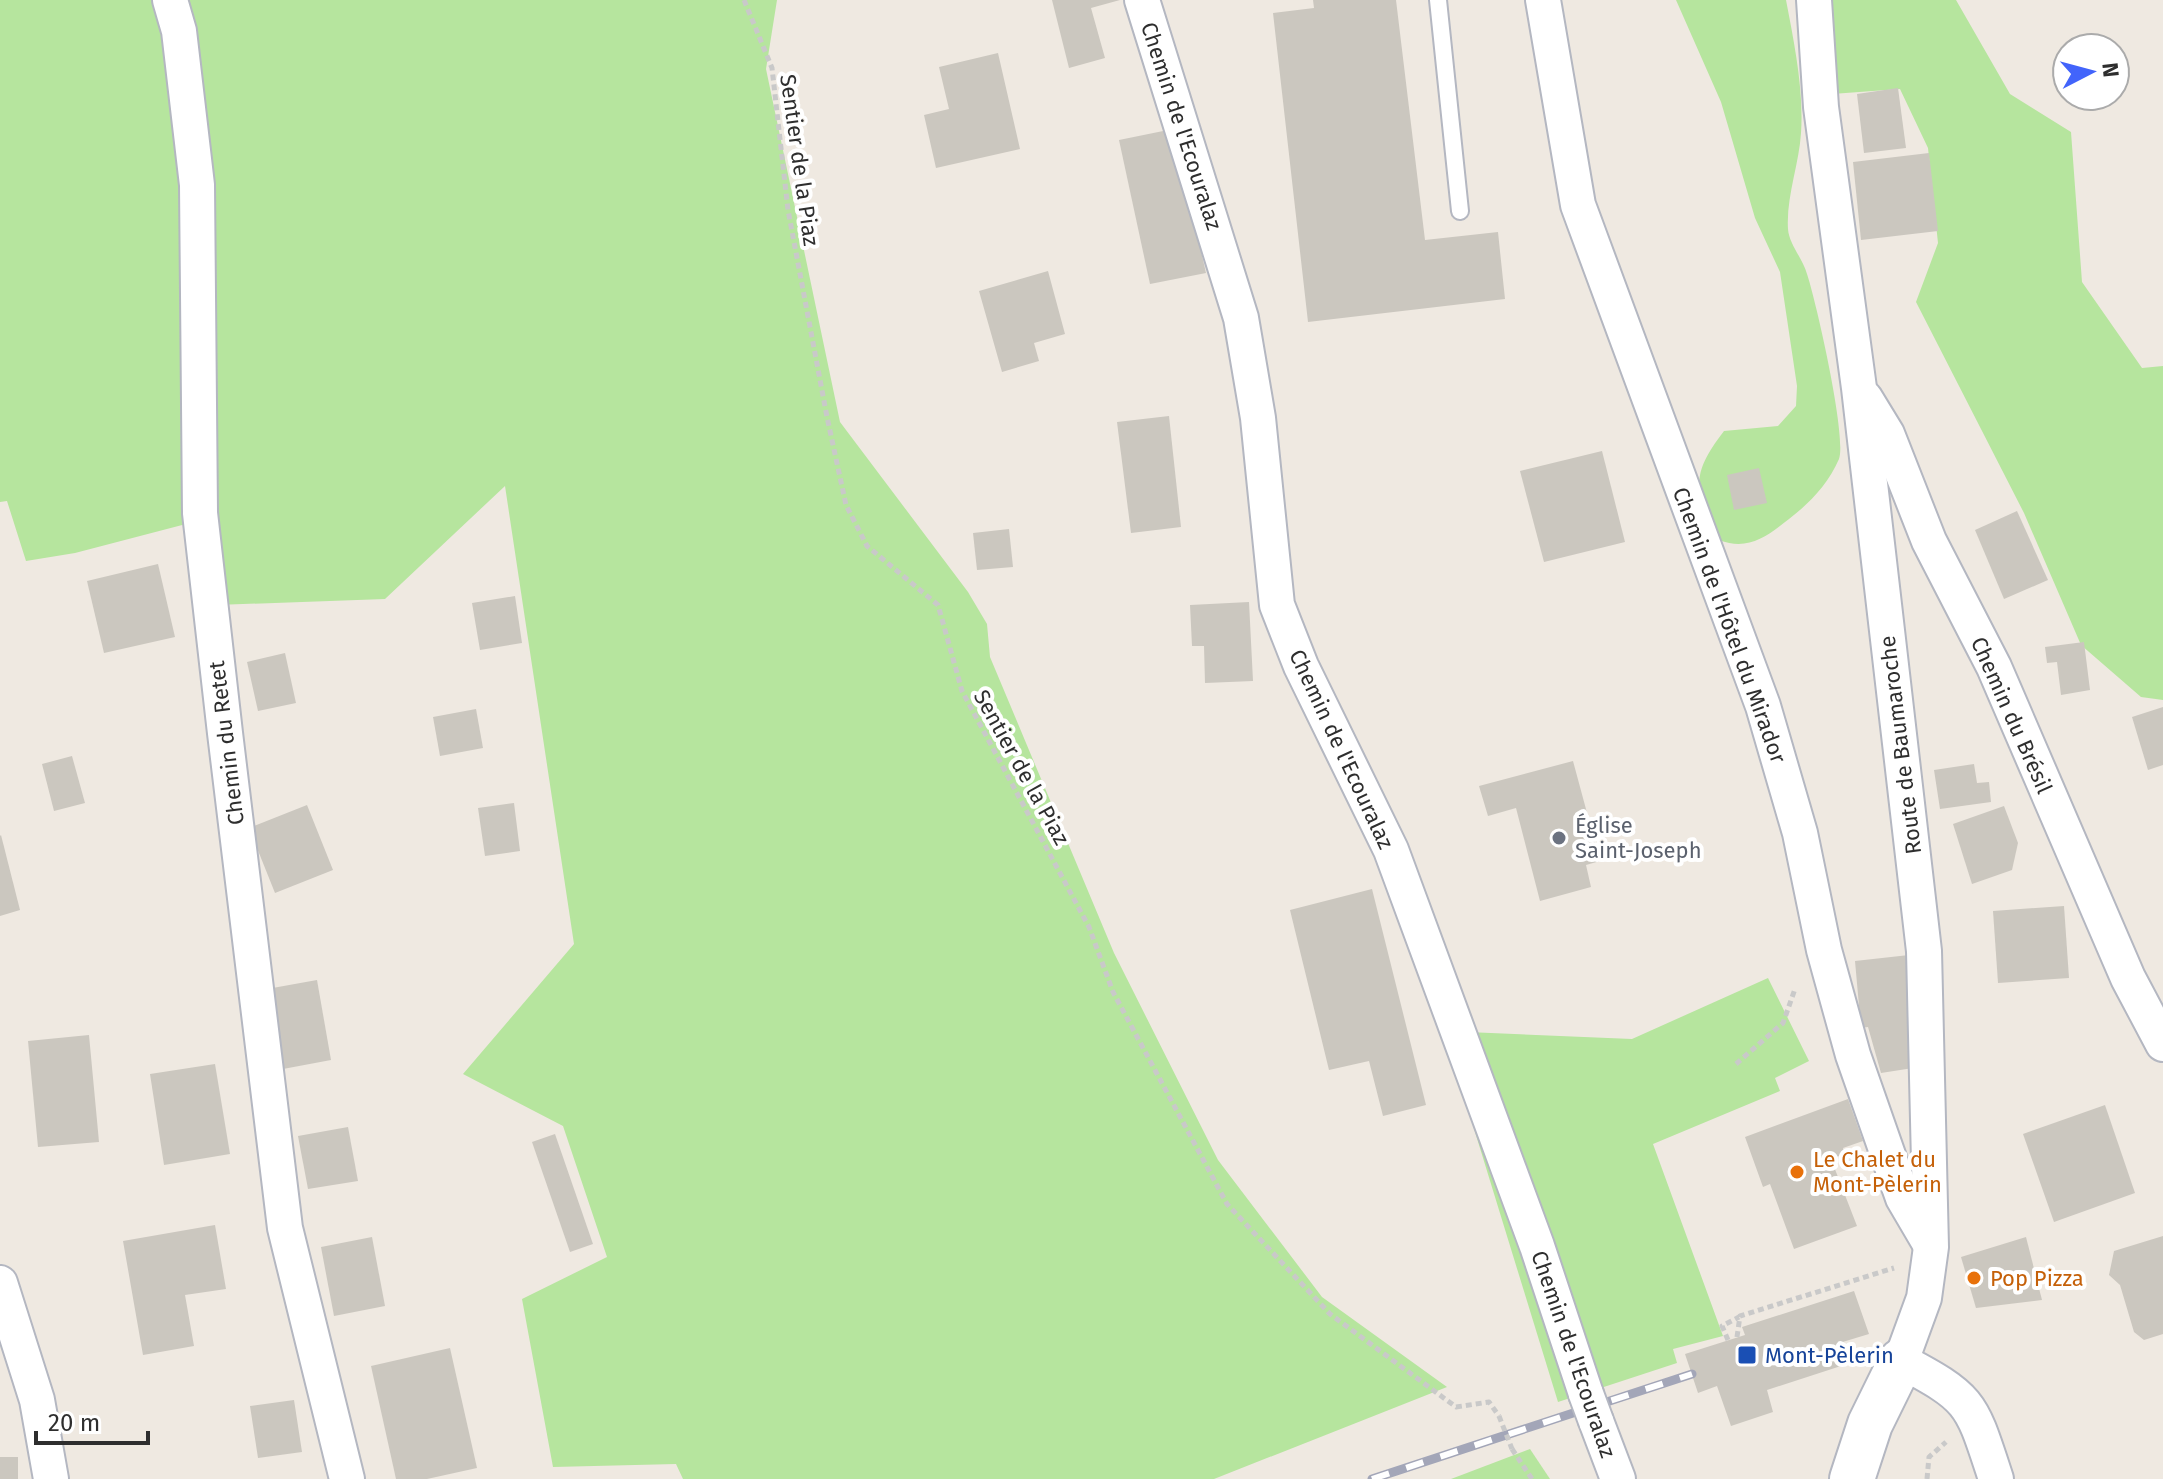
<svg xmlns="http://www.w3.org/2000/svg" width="2163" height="1479" font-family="'Fira Sans',sans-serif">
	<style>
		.green { fill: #b6e59e }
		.building { fill: #cbc7bf }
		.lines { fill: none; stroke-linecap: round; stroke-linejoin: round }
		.lane-casing { stroke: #b4b7c1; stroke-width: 20 }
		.street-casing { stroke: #b4b7c1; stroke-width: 38 }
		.secondary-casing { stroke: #b4b7c1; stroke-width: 48 }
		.path { stroke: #c9c9c9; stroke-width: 5; stroke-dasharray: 6 4; stroke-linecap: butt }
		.lane { stroke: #fff; stroke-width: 16 }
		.street { stroke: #fff; stroke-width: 34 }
		.secondary { stroke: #fff; stroke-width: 44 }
		.rail-casing { stroke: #a3a6b8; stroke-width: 9 }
		.rail { stroke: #fff; stroke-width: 6; stroke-dasharray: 18; stroke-linecap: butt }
		.street-bridge-casing { stroke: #b4b7c1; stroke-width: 38; stroke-linecap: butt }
		.path-bridge { stroke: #c9c9c9; stroke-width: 5; stroke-dasharray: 6 4; stroke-linecap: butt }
		.street-bridge { stroke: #fff; stroke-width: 34 }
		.worship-dot { fill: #6b7280; stroke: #fff; stroke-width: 3 }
		.food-dot { fill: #e8710a; stroke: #fff; stroke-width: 3 }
		.transit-dot { fill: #1a4fb4; stroke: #fff; stroke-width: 3 }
		.labels { text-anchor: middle; stroke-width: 8; stroke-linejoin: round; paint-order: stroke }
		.street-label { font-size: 22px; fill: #2e2e2e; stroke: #fff }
		.worship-label { font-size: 22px; fill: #5b616d; stroke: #fff; text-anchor: start }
		.food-label { font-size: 22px; fill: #c56008; stroke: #fff; text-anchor: start }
		.transit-label { font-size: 22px; fill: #164399; stroke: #fff; text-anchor: start }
	</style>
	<rect width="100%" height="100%" fill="#efe9e1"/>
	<g class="green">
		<polygon points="0,0 777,0 766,69 840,422 968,592 987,624 990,657 1114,953 1218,1160 1322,1297 1447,1387 1214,1479 683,1479 676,1464 553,1467 522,1299 607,1257 563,1126 463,1074 574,944 505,486 385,599 216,605 186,524 75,553 26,561 7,501 0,502"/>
		<path d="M1676,0H1786C1794,42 1804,90 1801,133C1799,165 1786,197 1788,229C1789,244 1803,259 1807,274C1816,301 1847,437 1839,459C1828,484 1810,503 1789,519C1766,537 1748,551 1719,540C1696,490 1688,478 1724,431L1778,426L1796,406L1797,386L1780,272L1755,218L1721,102Z"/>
		<polygon points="1832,0 1956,0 2010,94 2071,132 2082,282 2142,368 2163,366 2163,700 2141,697 2081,645 2024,513 1916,302 1938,243 1928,148 1900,89 1832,94"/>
		<polygon points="1768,978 1809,1061 1775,1078 1780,1091 1653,1144 1723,1336 1673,1349 1677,1363 1558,1402 1444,1031 1632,1039"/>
		<polygon points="1530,1449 1550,1479 1451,1479"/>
	</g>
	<g class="building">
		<polygon points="1052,0 1120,0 1091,8 1105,58 1069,68"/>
		<polygon points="1313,0 1396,0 1425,240 1498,232 1505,299 1308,322 1273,13 1314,8"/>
		<polygon points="998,53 1020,149 936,168 924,115 949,109 939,67"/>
		<polygon points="1898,88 1906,148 1864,153 1857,94"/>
		<polygon points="1173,129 1206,273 1150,284 1119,140"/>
		<polygon points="1929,153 1938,231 1861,240 1853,162"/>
		<polygon points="1048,271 1065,334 1034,343 1039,361 1002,372 979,291"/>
		<polygon points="1169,416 1181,527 1131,533 1117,422"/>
		<polygon points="1602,451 1625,542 1544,562 1520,471"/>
		<polygon points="1759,468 1767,503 1734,510 1727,475"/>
		<polygon points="2017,511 2048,580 2004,599 1975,530"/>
		<polygon points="1009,529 1013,567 977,570 973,533"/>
		<polygon points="158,564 175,637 104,653 87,581"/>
		<polygon points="515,596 522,643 480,650 472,603"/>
		<polygon points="1249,602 1253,681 1205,683 1204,646 1192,646 1190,605"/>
		<polygon points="2084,642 2090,690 2061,695 2057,662 2047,663 2045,647"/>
		<polygon points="285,653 296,703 258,711 247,662"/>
		<polygon points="2163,707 2163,765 2148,770 2132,717"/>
		<polygon points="476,709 483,748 440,756 433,717"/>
		<polygon points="72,756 85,803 54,811 42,764"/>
		<polygon points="1573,761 1600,861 1586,865 1591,887 1540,901 1516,808 1488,816 1479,786"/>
		<polygon points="1974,764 1977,783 1989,782 1991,802 1940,809 1934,770"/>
		<polygon points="514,803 520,851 485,856 478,808"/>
		<polygon points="307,805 333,870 275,893 249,828"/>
		<polygon points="2004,806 2018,843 2012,870 1972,884 1953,824"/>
		<polygon points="1,835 20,910 0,916 0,836"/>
		<polygon points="1372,889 1426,1105 1383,1116 1369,1061 1329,1070 1290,910"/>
		<polygon points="2064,906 2069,978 1998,983 1993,911"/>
		<polygon points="1909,955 1913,1068 1881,1073 1868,1027 1861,1028 1855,961"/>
		<polygon points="317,980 331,1060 283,1069 267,989"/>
		<polygon points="89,1035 99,1142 38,1147 28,1041"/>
		<polygon points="215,1064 230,1154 164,1165 150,1074"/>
		<polygon points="1848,1099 1863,1141 1843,1148 1845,1154 1831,1159 1857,1226 1794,1249 1770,1184 1763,1187 1745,1137"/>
		<polygon points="2105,1105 2135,1193 2054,1222 2023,1134"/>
		<polygon points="348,1127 358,1181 308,1189 298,1136"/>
		<polygon points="555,1134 593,1244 570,1252 532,1142"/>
		<polygon points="215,1225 226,1289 185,1295 194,1346 143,1355 123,1241"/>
		<polygon points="2163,1236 2163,1334 2144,1340 2134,1332 2120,1285 2109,1275 2114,1251"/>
		<polygon points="372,1237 385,1306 334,1316 321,1247"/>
		<polygon points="2026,1237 2042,1300 1976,1308 1961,1257"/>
		<polygon points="1854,1291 1869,1334 1836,1344 1844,1365 1767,1390 1773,1412 1731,1426 1717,1386 1698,1393 1685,1354 1745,1335 1742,1327"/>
		<polygon points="450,1348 477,1468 427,1479 396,1479 371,1366"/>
		<polygon points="294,1400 302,1452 258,1458 250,1406"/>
		<rect x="0" y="1457" width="18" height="22"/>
	</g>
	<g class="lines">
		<defs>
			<polyline id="lane" points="1438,0 1460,211"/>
			<g id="street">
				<polyline points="170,0 179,31 197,185 200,513 225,733 285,1228 347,1479"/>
				<polyline points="1142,0 1241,318 1258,418 1277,605 1301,666 1391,850 1537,1246 1586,1394"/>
				<polyline points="1543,0 1578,205 1763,706 1800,833 1824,950 1853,1055 1903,1198 1930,1244"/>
				<path d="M1814,0L1821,107L1859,388L1924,951L1931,1247L1924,1298L1901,1361C1973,1399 1971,1403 1996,1479"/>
				<polyline points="1865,398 1887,434 1929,541 1994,667 2128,978 2163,1044"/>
				<polyline points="0,1283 37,1400 51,1479"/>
				<polyline points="1596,1421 1618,1479"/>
			</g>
			<polyline id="secondary" points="1852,1479 1870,1424 1901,1361"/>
		</defs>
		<use href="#lane" class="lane-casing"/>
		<use href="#street" class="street-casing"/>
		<use href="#secondary" class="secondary-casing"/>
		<g class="path">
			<polyline points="744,0 772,68 788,210 827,417 846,505 867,546 938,605 962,691 1089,927 1113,992 1227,1204 1330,1314 1456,1407 1489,1402 1499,1416"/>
			<polyline points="1736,1064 1783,1023 1795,989"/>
			<polyline points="1737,1337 1740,1316 1894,1268"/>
			<polyline points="1728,1340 1722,1326 1739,1317"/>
			<polyline points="1512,1449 1532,1479"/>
			<polyline points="1927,1479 1929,1457 1946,1442"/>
		</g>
		<use href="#lane" class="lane"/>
		<use href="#street" class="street"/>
		<use href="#secondary" class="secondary"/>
		<defs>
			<polyline id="rail" points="1372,1479 1692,1374"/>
		</defs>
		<use href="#rail" class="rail-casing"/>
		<use href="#rail" class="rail"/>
		<defs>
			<polyline id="street-bridge" points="1586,1394 1596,1421"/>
		</defs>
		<use href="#street-bridge" class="street-bridge-casing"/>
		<polyline class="path-bridge" points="1499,1416 1512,1449"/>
		<use href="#street-bridge" class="street-bridge"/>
	</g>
	<circle class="worship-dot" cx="1559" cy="838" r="8"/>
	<g class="food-dot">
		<circle cx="1797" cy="1172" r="8"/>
		<circle cx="1974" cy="1278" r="8"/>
	</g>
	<rect class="transit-dot" x="1737" y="1345" width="20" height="20" rx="4"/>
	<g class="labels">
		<g class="street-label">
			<text transform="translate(1182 126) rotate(72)" y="8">Chemin de l'Ecouralaz</text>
			<text transform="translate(800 160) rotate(82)" y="8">Sentier de la Piaz</text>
			<text transform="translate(1730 625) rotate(70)" y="8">Chemin de l'Hôtel du Mirador</text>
			<text transform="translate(2012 715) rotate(66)" y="8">Chemin du Brésil</text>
			<text transform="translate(226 743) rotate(-97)" y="8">Chemin du Retet</text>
			<text transform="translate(1900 745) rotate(-97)" y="8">Route de Baumaroche</text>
			<text transform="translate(1342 749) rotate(65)" y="8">Chemin de l'Ecouralaz</text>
			<text transform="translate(1022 767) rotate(61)" y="8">Sentier de la Piaz</text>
			<text transform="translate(1574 1354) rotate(71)" y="8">Chemin de l'Ecouralaz</text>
		</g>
		<g class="worship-label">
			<text x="1575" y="833">Église<tspan x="1575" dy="25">Saint-Joseph</tspan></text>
		</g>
		<g class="food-label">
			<text x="1813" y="1167">Le Chalet du<tspan x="1813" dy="25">Mont-Pèlerin</tspan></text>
			<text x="1990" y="1286">Pop Pizza</text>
		</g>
		<g class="transit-label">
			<text x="1765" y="1363">Mont-Pèlerin</text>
		</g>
	</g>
	<g transform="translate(2091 72) rotate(84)"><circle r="38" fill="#ffffff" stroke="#ababab" stroke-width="2"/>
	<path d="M0-6L14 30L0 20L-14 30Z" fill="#4264fb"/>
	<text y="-12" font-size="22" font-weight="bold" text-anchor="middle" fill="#2e2e2e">N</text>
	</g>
	<path d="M36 1431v12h112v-12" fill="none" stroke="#2e2e2e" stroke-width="4"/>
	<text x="48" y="1431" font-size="24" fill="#2e2e2e" stroke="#ffffff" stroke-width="6" paint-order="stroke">20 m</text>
</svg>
